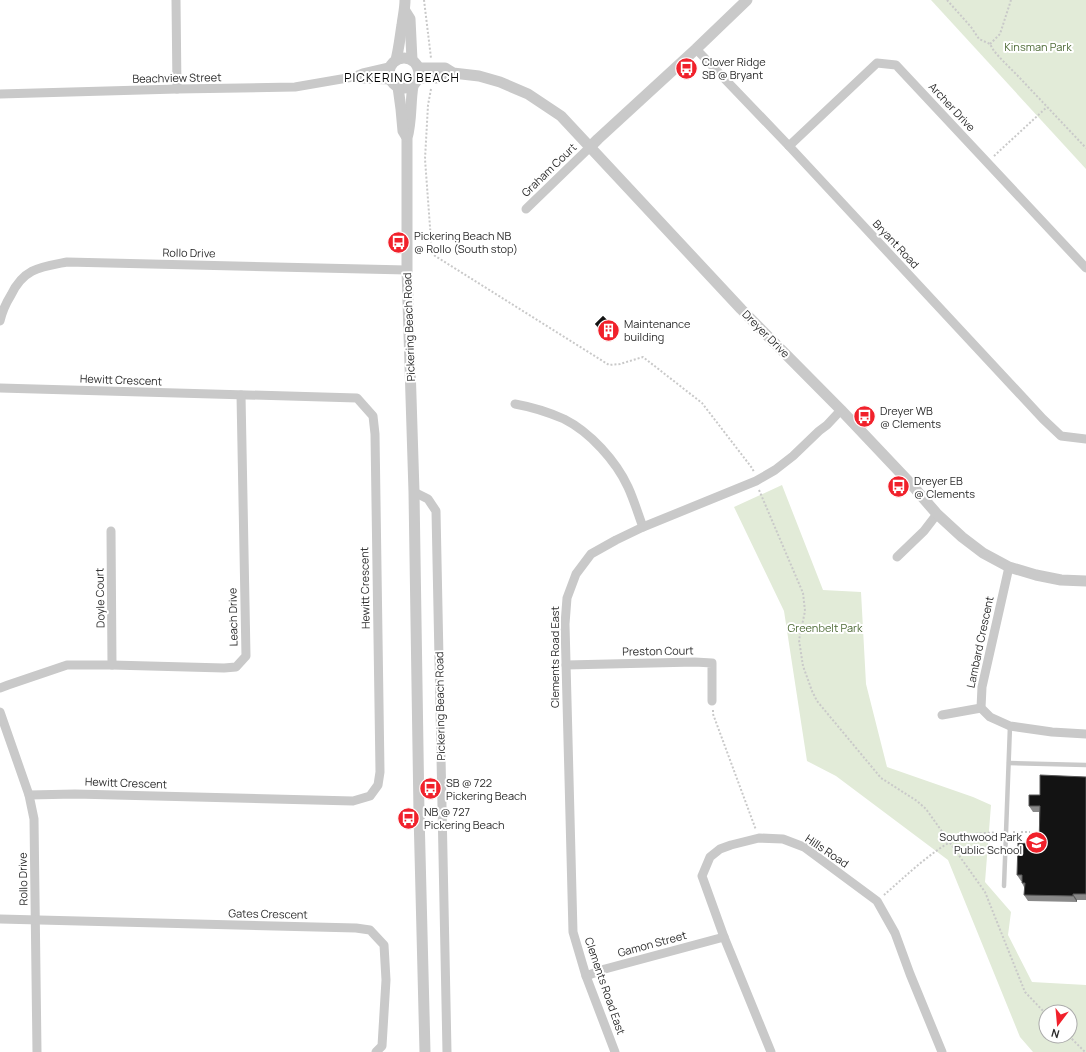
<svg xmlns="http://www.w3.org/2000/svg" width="1086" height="1052" font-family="Manrope,sans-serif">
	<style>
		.green { fill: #e2ebd8; fill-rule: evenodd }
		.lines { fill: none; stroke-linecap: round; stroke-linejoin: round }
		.path { stroke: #c9c9c9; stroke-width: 2; stroke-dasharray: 2 2; stroke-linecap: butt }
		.service { stroke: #c9c9c9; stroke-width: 4.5 }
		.minor { stroke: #c9c9c9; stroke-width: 9 }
		.tertiary { stroke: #c9c9c9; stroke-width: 11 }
		.wall { fill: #898989 }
		.shaded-wall { fill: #5a5a5a }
		.building { fill: #131313; stroke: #5a5a5a }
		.labels { text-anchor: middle; stroke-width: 4; stroke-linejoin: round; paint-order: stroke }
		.park-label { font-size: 11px; fill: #4e6b37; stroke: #fff }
		.poi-label { font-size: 11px; fill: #2c2c2c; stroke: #fff; text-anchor: start }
		.street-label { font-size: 11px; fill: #2c2c2c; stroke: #fff }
		.neighbourhood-label { font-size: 12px; letter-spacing: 1px; fill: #000; stroke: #fff }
	</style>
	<rect width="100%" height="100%" fill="#fff"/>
	<g class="green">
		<polygon points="931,0 1086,0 1086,169"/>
		<path d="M782,485L823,590L861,592L866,684L887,767L973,797L991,805L985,882L1011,912L1008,935L1032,982L1086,985V1052H1033L1020,1037L948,860L836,776L807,761L784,611L734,507ZM1046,1012H1070V1036H1046Z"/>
	</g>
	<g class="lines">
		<g class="path">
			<polyline points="424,0 431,58"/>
			<polyline points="947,0 971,27 979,39 990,44 994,51 1002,60 1017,75 1086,148"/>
			<polyline points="990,44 1000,34 1011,0"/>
			<polyline points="431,89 428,105 425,159 432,254 609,365 620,364 643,357 702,403 752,468 754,472"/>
			<polyline points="994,156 1047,107"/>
			<polyline points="759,490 803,593 805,611 799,640 803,666 812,691 817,701 881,778 917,801 926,809 985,892 1025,992 1046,1014"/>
			<polyline points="713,710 713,714 756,830"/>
			<polyline points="1013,832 1030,832"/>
			<path d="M884,895C905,877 942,840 968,835C978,833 989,833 999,832"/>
			<polyline points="1069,1036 1085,1052"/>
		</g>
		<g class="service">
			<polyline points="1009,763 1086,765"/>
			<polyline points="1004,886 1010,726"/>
		</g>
		<g class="minor">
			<polyline points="176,0 177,89"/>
			<polyline points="696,49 789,146 1043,419 1061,436 1086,439"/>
			<polyline points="353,77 363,79 390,80"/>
			<polyline points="0,94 177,89 295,87 353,77 363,73 389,67"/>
			<polyline points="789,146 877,63 896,65 1086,268"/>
			<polyline points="526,209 589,148"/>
			<path d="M0,321C2,312 6,303 11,295C24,268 41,267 67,262L407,270"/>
			<polyline points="0,388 357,398 373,416 375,434 380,772 378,785 370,796 353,801 75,794 29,795"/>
			<path d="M515,404C532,407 548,412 564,419C590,432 616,461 628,487C634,500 638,514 643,527"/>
			<polyline points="414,492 428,499 436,511 447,1052"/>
			<polyline points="111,531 112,665"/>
			<polyline points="897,557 924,531 937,514"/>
			<polyline points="1009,567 982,687 981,708 990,717 1010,726 1052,732 1086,734"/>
			<polyline points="566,665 695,662 712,663 712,701"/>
			<polyline points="0,688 8,685 67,665 112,665 224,668 236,667 246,656 241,395"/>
			<polyline points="0,712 29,795 34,819 37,1052"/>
			<polyline points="942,715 981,708"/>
			<polyline points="0,919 356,928 370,930 384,945 386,980 382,1046 376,1052"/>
			<polyline points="586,976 605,969 724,937"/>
			<polyline points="615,1052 586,976 573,932 565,624 567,598 576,574 591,554 616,540 643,527 756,481 775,470 793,456 819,431 827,425 841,410"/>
			<polyline points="771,1052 724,937 702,876 710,857 720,849 731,845 759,838 783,839 804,847 877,901 895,933 910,974 942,1052"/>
		</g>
		<g class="tertiary">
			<polyline points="405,11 410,19 412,60"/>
			<circle cx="404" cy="73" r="15"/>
			<path d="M396,60C399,48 400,37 402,25C403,16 405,9 405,0"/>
			<polyline points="418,68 445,68 453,73 479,76 500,82 528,94 561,116 741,309 841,410 911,484 937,514 962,537 983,553 1009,567 1036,575 1061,580 1086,581"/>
			<polyline points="418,78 437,78 453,73"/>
			<path d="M413,86C410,103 412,121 407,138V270L414,492L419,813L425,1052"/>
			<polyline points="398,87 401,109 403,131 406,136"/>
			<polyline points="589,148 598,139 696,49 747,0"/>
		</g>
	</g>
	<g class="wall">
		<polygon points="595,324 615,328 618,332 610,340 598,328"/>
		<polygon points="1086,777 1086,900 1077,900 1077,902 1028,901 1024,895 1024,887 1022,883 1022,881 1021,881 1017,875 1039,844 1039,812 1033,812 1029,806 1040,795"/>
	</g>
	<polygon class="shaded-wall" points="1073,894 1077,900 1077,902 1073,896"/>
	<g class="building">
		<polygon points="603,316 615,328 607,336 595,324"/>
		<polygon points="1040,775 1086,777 1086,894 1073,894 1073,896 1024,895 1025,883 1022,883 1022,875 1017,875 1018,843 1039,844 1040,806 1029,806 1029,795 1040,795"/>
	</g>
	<defs>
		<symbol id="bus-disc" viewBox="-11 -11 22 22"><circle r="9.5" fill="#f1212b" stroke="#fff"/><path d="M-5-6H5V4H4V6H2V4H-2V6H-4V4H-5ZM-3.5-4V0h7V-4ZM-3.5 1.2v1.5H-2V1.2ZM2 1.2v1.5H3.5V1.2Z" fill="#fff"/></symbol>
		<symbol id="building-disc" viewBox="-11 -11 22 22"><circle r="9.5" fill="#f1212b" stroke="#fff"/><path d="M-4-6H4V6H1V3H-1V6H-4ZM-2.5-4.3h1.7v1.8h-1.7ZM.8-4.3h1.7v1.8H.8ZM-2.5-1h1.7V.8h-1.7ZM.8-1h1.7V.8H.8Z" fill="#fff"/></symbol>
		<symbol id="school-disc" viewBox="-11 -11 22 22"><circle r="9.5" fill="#f1212b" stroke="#fff"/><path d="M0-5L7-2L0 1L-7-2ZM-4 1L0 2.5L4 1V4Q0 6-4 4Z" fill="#fff"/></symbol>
	</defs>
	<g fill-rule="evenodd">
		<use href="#bus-disc" x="674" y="56" width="25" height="25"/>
		<use href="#bus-disc" x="386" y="230" width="25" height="25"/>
		<use href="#building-disc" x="596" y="318" width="25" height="25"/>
		<use href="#bus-disc" x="852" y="404" width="25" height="25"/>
		<use href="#bus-disc" x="886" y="474" width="25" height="25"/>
		<use href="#bus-disc" x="418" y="776" width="25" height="25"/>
		<use href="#bus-disc" x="396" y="806" width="25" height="25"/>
		<use href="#school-disc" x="1024" y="830" width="25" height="25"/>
	</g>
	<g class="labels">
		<g class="park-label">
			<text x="1038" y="51">Kinsman Park</text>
			<text x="825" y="632">Greenbelt Park</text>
		</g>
		<g class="poi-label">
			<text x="702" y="66">Clover Ridge<tspan x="702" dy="13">SB @ Bryant</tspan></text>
			<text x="414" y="240">Pickering Beach NB<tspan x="414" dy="13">@ Rollo (South stop)</tspan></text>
			<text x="624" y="328">Maintenance<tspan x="624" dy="13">building</tspan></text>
			<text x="880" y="415">Dreyer WB<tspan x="880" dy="13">@ Clements</tspan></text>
			<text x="914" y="485">Dreyer EB<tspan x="914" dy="13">@ Clements</tspan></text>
			<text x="446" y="787">SB @ 722<tspan x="446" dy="13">Pickering Beach</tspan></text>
			<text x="424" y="816">NB @ 727<tspan x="424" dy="13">Pickering Beach</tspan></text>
			<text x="1022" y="841" text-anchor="end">Southwood Park<tspan x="1022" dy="13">Public School</tspan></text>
		</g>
		<g class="street-label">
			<text transform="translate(177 78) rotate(-1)" y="4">Beachview Street</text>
			<text transform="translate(952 107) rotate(47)" y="4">Archer Drive</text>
			<text transform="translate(549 170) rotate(-44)" y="4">Graham Court</text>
			<text transform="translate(896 244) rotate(47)" y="4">Bryant Road</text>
			<text transform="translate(189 253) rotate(1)" y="4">Rollo Drive</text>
			<text transform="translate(409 327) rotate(-92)" y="4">Pickering Beach Road</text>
			<text transform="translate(766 334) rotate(45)" y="4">Dreyer Drive</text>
			<text transform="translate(121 380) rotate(2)" y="4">Hewitt Crescent</text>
			<text transform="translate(365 588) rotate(-91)" y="4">Hewitt Crescent</text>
			<text transform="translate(100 598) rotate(-91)" y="4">Doyle Court</text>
			<text transform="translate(233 617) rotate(-91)" y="4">Leach Drive</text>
			<text transform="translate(980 642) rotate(-78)" y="4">Lambard Crescent</text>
			<text transform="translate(658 651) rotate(-1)" y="4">Preston Court</text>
			<text transform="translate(555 657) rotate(-90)" y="4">Clements Road East</text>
			<text transform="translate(440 706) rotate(-91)" y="4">Pickering Beach Road</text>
			<text transform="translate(126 783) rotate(2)" y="4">Hewitt Crescent</text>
			<text transform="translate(827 851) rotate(34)" y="4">Hills Road</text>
			<text transform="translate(23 879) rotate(-91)" y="4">Rollo Drive</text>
			<text transform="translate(268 914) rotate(1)" y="4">Gates Crescent</text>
			<text transform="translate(652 944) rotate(-15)" y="4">Gamon Street</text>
			<text transform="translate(605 986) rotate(71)" y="4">Clements Road East</text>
		</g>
		<g class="neighbourhood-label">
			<text x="402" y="82">PICKERING BEACH</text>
		</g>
	</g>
	<g transform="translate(1058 1024) rotate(196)"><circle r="19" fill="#ffffff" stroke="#ababab"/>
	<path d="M0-3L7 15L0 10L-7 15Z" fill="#f1212b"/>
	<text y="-6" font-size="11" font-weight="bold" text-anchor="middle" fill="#2c2c2c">N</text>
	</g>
</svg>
